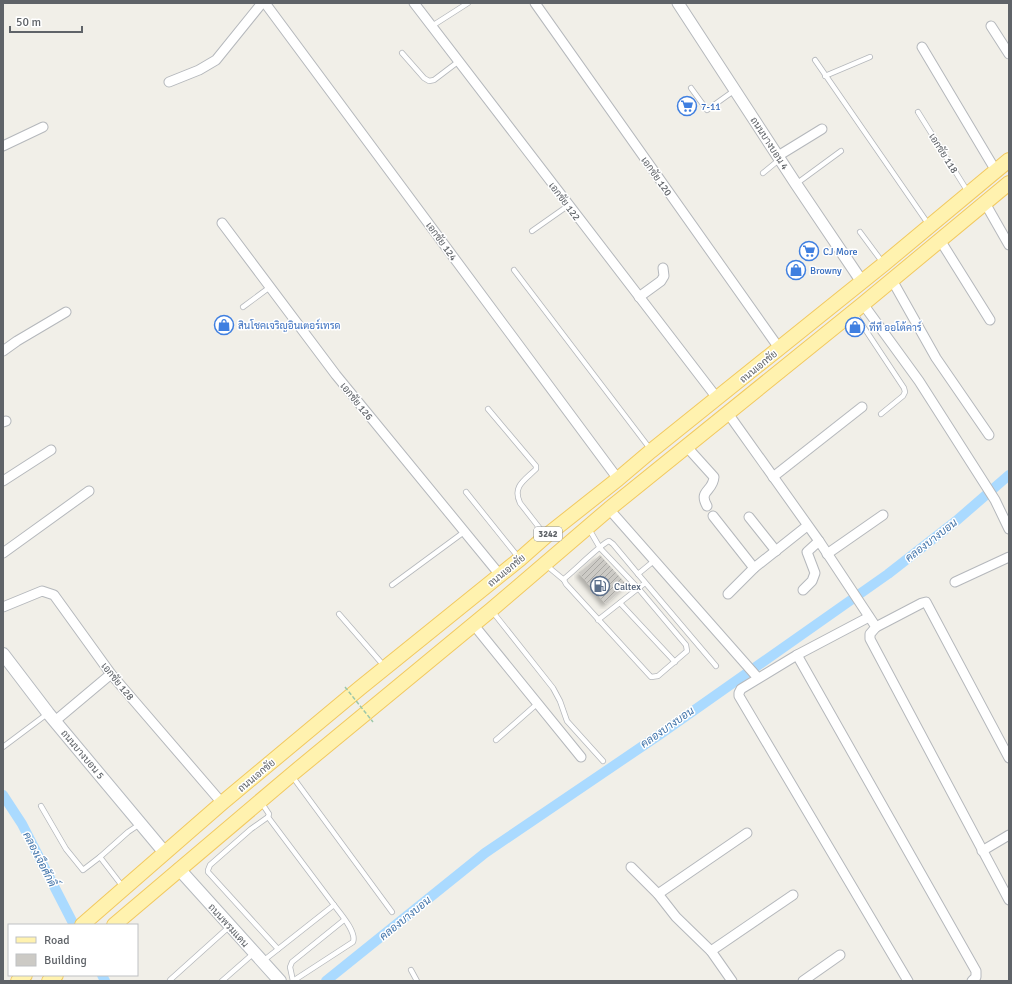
<svg xmlns="http://www.w3.org/2000/svg" width="1012" height="984" font-family="Signika,Sarabun,sans-serif">
	<style>
		.lines { fill: none; stroke-linecap: round; stroke-linejoin: round }
		.canal { stroke: #aadaff; stroke-width: 10 }
		.building { fill: url(#building-hatch); filter: url(#shadow) }
		.service-casing { stroke: #b5b8bc; stroke-width: 6 }
		.minor-casing { stroke: #b5b8bc; stroke-width: 11 }
		.tertiary-casing { stroke: #b5b8bc; stroke-width: 13 }
		.secondary-casing { stroke: #b6babf; stroke-width: 14 }
		.primary-casing { stroke: #f2c960; stroke-width: 16 }
		.service { stroke: #fff; stroke-width: 4.5 }
		.minor { stroke: #fff; stroke-width: 9 }
		.tertiary { stroke: #fff; stroke-width: 11 }
		.secondary { stroke: #fff; stroke-width: 12 }
		.primary { stroke: #fff2af; stroke-width: 14 }
		.path-bridge { stroke: #9cc7a9; stroke-width: 1.5; stroke-dasharray: 4 2; stroke-linecap: butt }
		.labels { text-anchor: middle; stroke-width: 3; stroke-linejoin: round; paint-order: stroke }
		.shield { fill: #fff; stroke: #8f9295; stroke-width: 1 }
		.shield-label { font-size: 9px; font-weight: bold; fill: #5f6368 }
		.shop-label { font-size: 10px; fill: #366cbe; stroke: #fff; text-anchor: start }
		.street-label { font-size: 10px; fill: #5f6368; stroke: #fff }
		.service-label { font-size: 10px; fill: #4e5e75; stroke: #fff; text-anchor: start }
		.water-label { font-size: 11px; font-style: italic; fill: #4174aa; stroke: #fff }
	</style>
	<defs>
		<pattern id="building-hatch" width="6" height="6" patternUnits="userSpaceOnUse"><rect width="6" height="6" fill="#cccac5"/><path d="M-1 1l2-2M0 6l6-6M5 7l2-2" fill="none" stroke="#a9a8a4"/></pattern>
		<filter id="shadow"><feDropShadow dx="-3.5" dy="3.5" stdDeviation="2" flood-color="#0004"/></filter>
	</defs>
	<rect width="100%" height="100%" fill="#f1efe8"/>
	<g class="lines">
		<g class="canal">
			<polyline points="3,795 22,824 74,925"/>
			<polyline points="102,975 105,981"/>
			<polyline points="326,981 485,853 659,735 888,574 956,521 1009,475"/>
		</g>
	</g>
	<polygon class="building" points="600,555 627,585 606,604 579,573"/>
	<g class="lines">
		<defs>
			<g id="service">
				<polyline points="432,26 468,3"/>
				<polyline points="402,53 424,78 429,81 434,80 459,61"/>
				<polyline points="815,60 929,225"/>
				<polyline points="825,76 870,57"/>
				<polyline points="691,88 707,110 735,90"/>
				<polyline points="918,112 968,192"/>
				<polyline points="763,173 780,159"/>
				<polyline points="796,184 841,151"/>
				<polyline points="532,231 569,205"/>
				<polyline points="860,232 883,263"/>
				<polyline points="514,270 651,450"/>
				<polyline points="243,307 270,287"/>
				<polyline points="855,314 904,388 905,392 903,396 881,414"/>
				<path d="M488,409L536,466V469C525,480 512,486 520,503L545,535"/>
				<polyline points="466,492 519,558"/>
				<path d="M589,529L600,548L638,588L686,645L687,651L658,676L651,677L566,584L564,580L565,578C574,571 602,543 609,541L613,544L638,574L655,560"/>
				<polyline points="546,565 564,580"/>
				<polyline points="638,574 716,666"/>
				<polyline points="392,585 464,532"/>
				<polyline points="620,603 675,662"/>
				<polyline points="492,611 553,688 560,701 567,721 603,761"/>
				<polyline points="339,614 385,667"/>
				<polyline points="598,620 645,583"/>
				<polyline points="496,740 538,703"/>
				<polyline points="3,747 47,714"/>
				<polyline points="292,776 392,912"/>
				<polyline points="261,802 269,814 268,817 251,829 210,865 208,870 208,872 278,949"/>
				<polyline points="41,806 66,849 83,870 100,857 123,887"/>
				<polyline points="268,817 334,905"/>
				<polyline points="100,857 128,832 140,824"/>
				<path d="M263,961L334,905C340,913 357,932 353,942L293,981"/>
				<polyline points="411,970 417,981"/>
				<polyline points="171,981 170,980 230,926"/>
				<polyline points="222,981 254,953"/>
				<polyline points="293,981 290,967 292,962 344,920"/>
			</g>
			<g id="minor">
				<polyline points="265,3 618,479"/>
				<polyline points="414,3 717,398"/>
				<polyline points="535,3 779,348"/>
				<polyline points="991,26 1009,54"/>
				<polyline points="922,47 996,171"/>
				<polyline points="169,82 199,70 216,60 262,3"/>
				<polyline points="3,146 43,127"/>
				<polyline points="778,156 822,129"/>
				<polyline points="985,203 1009,245"/>
				<polyline points="222,223 336,375 500,575"/>
				<polyline points="940,240 990,320"/>
				<polyline points="892,280 936,358 989,435"/>
				<polyline points="639,297 661,281 664,276 663,268"/>
				<polyline points="863,304 919,381 995,500 1009,529"/>
				<polyline points="3,351 17,341 66,312"/>
				<polyline points="727,412 819,541 876,627 870,634 870,639 1009,900"/>
				<polyline points="3,422 6,421"/>
				<path d="M686,446L714,477C713,492 698,490 707,506"/>
				<polyline points="773,477 862,407"/>
				<polyline points="3,481 51,450"/>
				<polyline points="609,509 758,678"/>
				<polyline points="713,516 754,568"/>
				<polyline points="749,517 776,551"/>
				<polyline points="3,553 89,491"/>
				<polyline points="827,554 883,515"/>
				<polyline points="955,582 1009,557"/>
				<polyline points="803,590 812,581 815,573 807,552 819,541"/>
				<polyline points="728,594 754,568 807,526"/>
				<polyline points="3,607 42,591 54,595 111,674 222,803"/>
				<polyline points="473,624 581,757"/>
				<polyline points="876,627 922,603 926,602 1009,758"/>
				<polyline points="797,655 869,617"/>
				<polyline points="55,721 111,674"/>
				<polyline points="982,851 1009,835"/>
				<polyline points="631,867 658,894 676,917 711,951 732,981"/>
				<polyline points="658,894 747,833"/>
				<polyline points="711,951 793,895"/>
				<polyline points="803,981 840,955"/>
				<polyline points="908,981 739,696 739,693 741,689 797,655 976,971 976,977 972,981"/>
			</g>
			<polyline id="tertiary" points="678,3 796,184 862,282"/>
			<g id="secondary">
				<polyline points="3,654 48,713 165,853"/>
				<polyline points="179,869 280,981"/>
			</g>
			<g id="primary">
				<polyline points="82,925 222,803 360,688 520,559 546,536 618,479 651,451 884,264 1009,160"/>
				<polyline points="114,925 291,775 491,610 609,509 863,304 1009,183"/>
				<polyline points="18,981 25,975"/>
				<polyline points="49,981 56,975"/>
			</g>
		</defs>
		<use href="#service" class="service-casing"/>
		<use href="#minor" class="minor-casing"/>
		<use href="#tertiary" class="tertiary-casing"/>
		<use href="#secondary" class="secondary-casing"/>
		<use href="#primary" class="primary-casing"/>
		<use href="#service" class="service"/>
		<use href="#minor" class="minor"/>
		<use href="#tertiary" class="tertiary"/>
		<use href="#secondary" class="secondary"/>
		<use href="#primary" class="primary"/>
		<polyline class="path-bridge" points="345,687 373,722"/>
	</g>
	<defs>
		<symbol id="supermarket-ring" viewBox="-11 -11 22 22"><circle r="9.5" fill="#fff" stroke="#3f7fe0" stroke-width="1.5"/><path d="M-6-5.5h2.5l.6 2H6L4.5 2H-2.5L-4.4-4H-6ZM-1.5 3.2a1.3 1.3 0 1 0 .1 0ZM3 3.2a1.3 1.3 0 1 0 .1 0Z" fill="#3f7fe0"/></symbol>
		<symbol id="shop-ring" viewBox="-11 -11 22 22"><circle r="9.5" fill="#fff" stroke="#3f7fe0" stroke-width="1.5"/><path d="M-5-2.5h2.3a2.7 3.5 0 0 1 5.4 0H5L5.5 6h-11ZM-1.5-2.5h3a1.5 2.3 0 0 0-3 0Z" fill="#3f7fe0"/></symbol>
		<symbol id="fuel-ring" viewBox="-11 -11 22 22"><circle r="9.5" fill="#fff" stroke="#5c6f8a" stroke-width="1.5"/><path d="M-5.5-6h7V0h2V4h1.3V-2.5L3-4.5l.8-.8L6-3V5H2.5V1h-1V6h-7ZM-4.2-4.7v3.2H.2V-4.7Z" fill="#5c6f8a"/></symbol>
	</defs>
	<g fill-rule="evenodd">
		<use href="#supermarket-ring" x="676" y="95" width="22" height="22"/>
		<use href="#supermarket-ring" x="798" y="240" width="22" height="22"/>
		<use href="#shop-ring" x="785" y="259" width="22" height="22"/>
		<use href="#shop-ring" x="213" y="314" width="22" height="22"/>
		<use href="#shop-ring" x="844" y="316" width="22" height="22"/>
		<use href="#fuel-ring" x="589" y="575" width="22" height="22"/>
	</g>
	<g class="labels">
		<rect class="shield" x="534" y="527" width="28" height="14" rx="3"/>
		<g class="shield-label">
			<text x="548" y="537">3242</text>
		</g>
		<g class="shop-label">
			<text x="701" y="110">7-11</text>
			<text x="823" y="255">CJ More</text>
			<text x="810" y="274">Browny</text>
			<text x="238" y="329">สินโชคเจริญอินเตอร์เทรด</text>
			<text x="869" y="331">ทีที ออโต้คาร์</text>
		</g>
		<g class="street-label">
			<text transform="translate(770 143) rotate(57)" y="4">ถนนบางบอน 4</text>
			<text transform="translate(944 153) rotate(58)" y="4">เอกชัย 118</text>
			<text transform="translate(657 176) rotate(55)" y="4">เอกชัย 120</text>
			<text transform="translate(565 201) rotate(53)" y="4">เอกชัย 122</text>
			<text transform="translate(442 241) rotate(54)" y="4">เอกชัย 124</text>
			<text transform="translate(758 366) rotate(-39)" y="4">ถนนเอกชัย</text>
			<text transform="translate(357 401) rotate(51)" y="4">เอกชัย 126</text>
			<text transform="translate(506 570) rotate(-39)" y="4">ถนนเอกชัย</text>
			<text transform="translate(118 681) rotate(51)" y="4">เอกชัย 128</text>
			<text transform="translate(83 754) rotate(50)" y="4">ถนนบางบอน 5</text>
			<text transform="translate(256 775) rotate(-40)" y="4">ถนนเอกชัย</text>
			<text transform="translate(229 925) rotate(48)" y="4">ถนนพรมแดน</text>
		</g>
		<g class="service-label">
			<text x="614" y="590">Caltex</text>
		</g>
		<g class="water-label">
			<text transform="translate(931 540) rotate(-38)" y="4">คลองบางบอน</text>
			<text transform="translate(667 727) rotate(-35)" y="4">คลองบางบอน</text>
			<text transform="translate(40 859) rotate(63)" y="4">คลองเจือศักดิ์</text>
			<text transform="translate(405 918) rotate(-39)" y="4">คลองบางบอน</text>
		</g>
	</g>
	<rect width="1012" height="984" fill="none" stroke="#5f6368" stroke-width="8"/>
	<rect x="8" y="924" width="130" height="52" fill="#ffffff" stroke="#bfc1c3"/>
	<rect x="16" y="937" width="20" height="6" fill="#fff2af" stroke="#bfc1c3"/>
	<text x="44" y="944" font-size="12" fill="#5f6368">Road</text>
	<rect x="16" y="954" width="20" height="12" fill="#cccac5" stroke="#bfc1c3"/>
	<text x="44" y="964" font-size="12" fill="#5f6368">Building</text>
	<path d="M10 26v6h72v-6" fill="none" stroke="#5f6368" stroke-width="2"/>
	<text x="16" y="26" font-size="12" fill="#5f6368" stroke="#ffffff" stroke-width="3" paint-order="stroke">50 m</text>
</svg>
